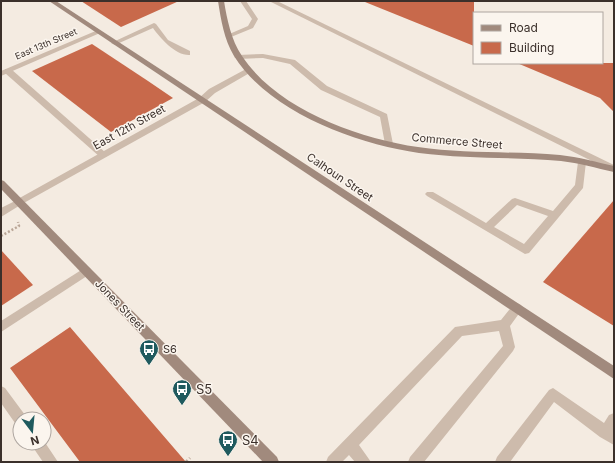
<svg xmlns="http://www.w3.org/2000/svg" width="615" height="463" font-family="Inter,sans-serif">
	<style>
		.building { fill: #c8694b }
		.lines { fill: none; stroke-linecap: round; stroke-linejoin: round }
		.path-far1 { stroke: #b9a596; stroke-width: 2.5; stroke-dasharray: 2 2; stroke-linecap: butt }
		.path { stroke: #b9a596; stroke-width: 3; stroke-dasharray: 2.5 2.5; stroke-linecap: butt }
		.lane { fill: #cdbbac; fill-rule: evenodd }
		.street { fill: #cdbbac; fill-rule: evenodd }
		.secondary { fill: #a18a7d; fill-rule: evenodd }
		.labels { text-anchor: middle; stroke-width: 3; stroke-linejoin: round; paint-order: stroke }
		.far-street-label { font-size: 9px; fill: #3b302b; stroke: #fbf5ee }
		.street-label { font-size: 11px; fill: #3b302b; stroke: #fbf5ee }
		.poi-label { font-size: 11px; fill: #3b302b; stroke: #fbf5ee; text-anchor: start }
		.near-poi-label { font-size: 13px; fill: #3b302b; stroke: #fbf5ee; text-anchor: start }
	</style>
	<rect width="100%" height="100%" fill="#f4ebe1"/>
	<g class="building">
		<polygon points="81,1 179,1 121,27"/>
		<polygon points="474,1 474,46 365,2 365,1"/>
		<polygon points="92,44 148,81 173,98 111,132 32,71"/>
		<polygon points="517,63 614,63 614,112 600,98"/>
		<polygon points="614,200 614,326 543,282"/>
		<polygon points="1,250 33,285 1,306"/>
		<polygon points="70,327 118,383 186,462 80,462 10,368"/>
	</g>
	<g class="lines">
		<polyline class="path-far1" points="1,236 19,226 18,222"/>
		<polyline class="path" points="186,462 190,458"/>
		<g class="lane">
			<polygon points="240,1 246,1 258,19 253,28 231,37 227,37 227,35 248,26 252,19"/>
			<polygon points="269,1 277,1 614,165 614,172"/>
			<path d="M154,23L156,24L168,40L190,51V55C176,56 160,38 153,28L117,44L115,45L111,43Z"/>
			<polygon points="263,54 295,60 327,86 387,114 393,144 392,146 389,147 385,144 380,117 321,90 290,64 263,58 238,59 234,57 238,55"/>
			<polygon points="5,69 11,69 106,153 107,155 106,157 100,157 5,73"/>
			<path d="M582,159L586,162L583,188L529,253L525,254L427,196L425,194L427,192H433L486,223L512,199L515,198L553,211L575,185L578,162ZM517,205L548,216L524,244L494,227Z"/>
			<polygon points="19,199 24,202 22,204 1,217 1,208"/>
			<polygon points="86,267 90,268 91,271 90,274 1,332 1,321"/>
			<polygon points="517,303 521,305 523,308 510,326 515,347 513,351 424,462 408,462 410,457 503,346 499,331 462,336 359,445 371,462 355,462 349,455 342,462 326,462 328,457 455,327 501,320 513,305"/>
			<polygon points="1,386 5,388 25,415 26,419 20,419 20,425 15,423 1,403"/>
			<polygon points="553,388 604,423 609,415 614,413 614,445 600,437 554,402 510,462 495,462 497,457 549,390"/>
			<polygon points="44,441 58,462 43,462 30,443 44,443"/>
		</g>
		<g class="street">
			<polygon points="98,30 101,32 100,33 1,76 1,71"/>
			<polygon points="246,69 249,69 253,71 215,93 205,102 22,204 16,204 14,202 16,200 199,98 209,89"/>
		</g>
		<g class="secondary">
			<polygon points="49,1 56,1 614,366 614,379"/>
			<path d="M218,1H224C227,19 231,40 242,56C277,109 357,138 418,147C465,154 513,151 560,155C579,157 596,162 614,166V172C596,168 579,163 561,161C514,157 466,159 419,153C356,144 269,112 234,56C224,39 221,20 218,1Z"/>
			<polygon points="1,180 4,181 277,457 279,462 263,462 1,189"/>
		</g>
	</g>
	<defs>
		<symbol id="bus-pin" viewBox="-11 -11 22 30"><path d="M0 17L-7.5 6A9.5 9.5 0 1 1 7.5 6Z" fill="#1f5a5e" stroke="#fbf5ee"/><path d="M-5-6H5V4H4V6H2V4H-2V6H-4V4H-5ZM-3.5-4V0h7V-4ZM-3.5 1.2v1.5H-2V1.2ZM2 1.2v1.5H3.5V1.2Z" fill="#fff"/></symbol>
	</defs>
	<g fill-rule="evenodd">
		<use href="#bus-pin" x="138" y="338" width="22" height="30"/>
		<use href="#bus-pin" x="171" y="378" width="22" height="30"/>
		<use href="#bus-pin" x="217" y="429" width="22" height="30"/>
	</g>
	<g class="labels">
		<g class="far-street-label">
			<text transform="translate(46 44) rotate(-23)" y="3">East 13th Street</text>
		</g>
		<g class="street-label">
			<text transform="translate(129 127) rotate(-29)" y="4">East 12th Street</text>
			<text transform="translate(457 141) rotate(5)" y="4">Commerce Street</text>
			<text transform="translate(340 177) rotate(34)" y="4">Calhoun Street</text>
			<text transform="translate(120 305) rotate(46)" y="4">Jones Street</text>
		</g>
		<g class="poi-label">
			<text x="163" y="353">S6</text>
		</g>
		<g class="near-poi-label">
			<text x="196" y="394">S5</text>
			<text x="242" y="445">S4</text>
		</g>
	</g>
	<rect width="615" height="463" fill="none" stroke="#3b302b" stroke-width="4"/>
	<rect x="473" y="12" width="130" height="52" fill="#fbf5ee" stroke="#aea6a0"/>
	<rect x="481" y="25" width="20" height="6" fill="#a18a7d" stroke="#aea6a0"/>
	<text x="509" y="32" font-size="12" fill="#3b302b">Road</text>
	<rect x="481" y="42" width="20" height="12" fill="#c8694b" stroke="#aea6a0"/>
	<text x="509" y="52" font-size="12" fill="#3b302b">Building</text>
	<g transform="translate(32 431) rotate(164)"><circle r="19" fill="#fbf5ee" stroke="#aea6a0"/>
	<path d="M0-3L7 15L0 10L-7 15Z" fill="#1f5a5e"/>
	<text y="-6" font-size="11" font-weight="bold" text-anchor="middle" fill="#3b302b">N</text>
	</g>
</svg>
